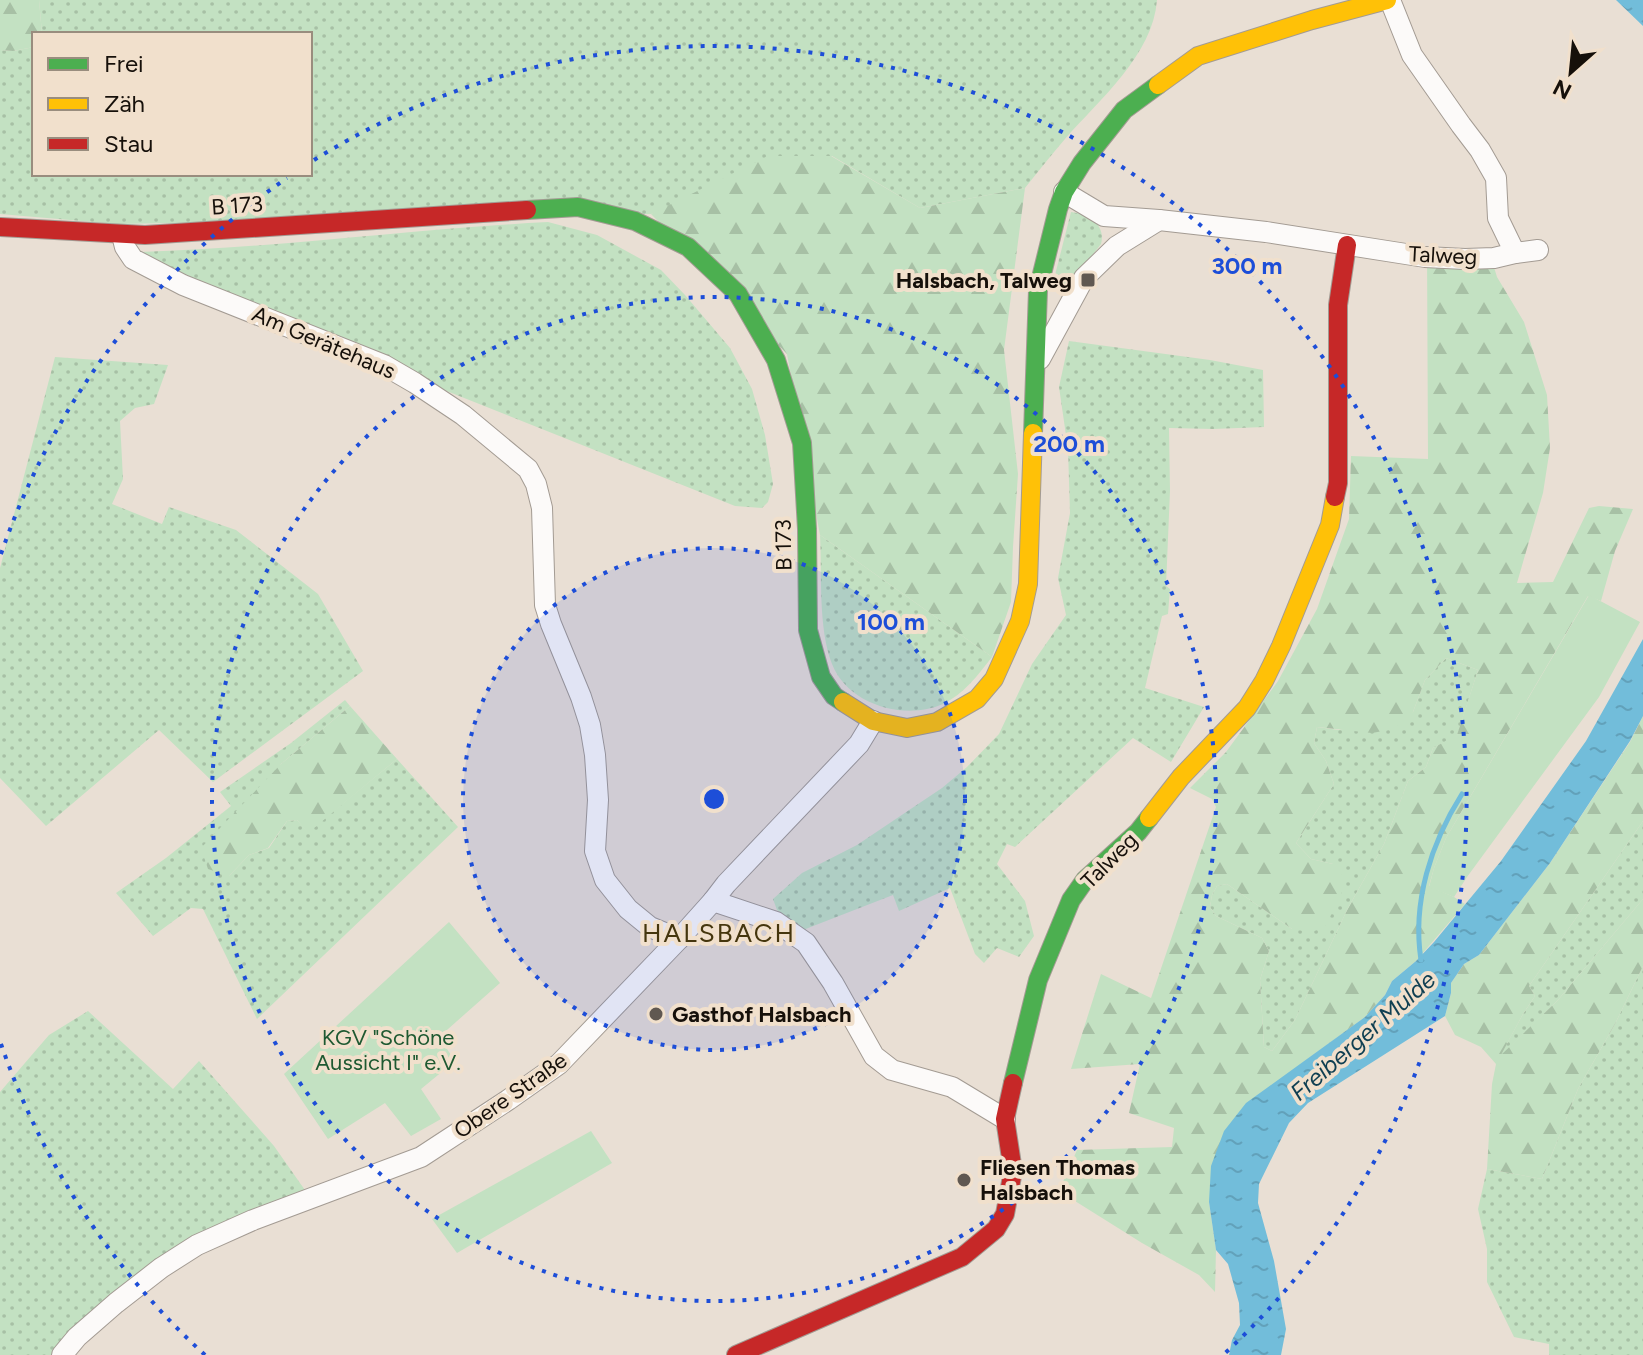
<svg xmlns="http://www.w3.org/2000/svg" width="1643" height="1355" font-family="Figtree,sans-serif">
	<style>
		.grass { fill: url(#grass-dots) }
		.forest { fill: url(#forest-firs); fill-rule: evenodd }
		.garden { fill: #c3e1c2 }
		.water { fill: url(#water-ripples) }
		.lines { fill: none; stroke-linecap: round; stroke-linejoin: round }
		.stream { stroke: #72bdda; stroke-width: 5 }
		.street-casing { stroke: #a39b93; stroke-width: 22 }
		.fast-casing { stroke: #a39b93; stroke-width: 20 }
		.slow-casing { stroke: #a39b93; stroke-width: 20 }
		.jam-casing { stroke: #a39b93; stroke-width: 20 }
		.street { stroke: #fcfaf9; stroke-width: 20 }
		.fast { stroke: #4caf50; stroke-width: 18 }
		.slow { stroke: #ffc107; stroke-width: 18 }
		.jam { stroke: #c62828; stroke-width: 18 }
		.ring { fill: none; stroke: #1d4ed8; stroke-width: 4; stroke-dasharray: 4 8 }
		.poi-dot { fill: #605851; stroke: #f1e0cc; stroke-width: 3 }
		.labels { text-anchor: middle; stroke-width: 8; stroke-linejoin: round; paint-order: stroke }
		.street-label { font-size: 22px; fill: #16100a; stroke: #f1e0cc }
		.poi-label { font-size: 22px; font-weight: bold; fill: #16100a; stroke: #f1e0cc; text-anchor: start }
		.park-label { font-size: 22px; fill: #1e5931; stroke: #f1e0cc }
		.water-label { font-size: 24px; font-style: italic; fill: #0f3f52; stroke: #f1e0cc }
		.quarter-label { font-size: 26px; letter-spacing: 2px; fill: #45360e; stroke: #f1e0cc }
		.centre { fill: #1d4ed8; stroke: #f1e0cc; stroke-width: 4 }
		.ring-label { font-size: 24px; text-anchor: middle; font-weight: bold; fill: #1d4ed8; stroke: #f1e0cc; stroke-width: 8; stroke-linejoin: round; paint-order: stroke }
	</style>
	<defs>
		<pattern id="grass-dots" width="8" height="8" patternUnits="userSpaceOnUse" patternTransform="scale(2)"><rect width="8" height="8" fill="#c3e1c2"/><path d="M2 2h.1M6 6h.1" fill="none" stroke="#a7c0a5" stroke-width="1.8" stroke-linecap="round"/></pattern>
		<pattern id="forest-firs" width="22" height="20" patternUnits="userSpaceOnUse" patternTransform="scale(2)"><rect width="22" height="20" fill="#c3e1c2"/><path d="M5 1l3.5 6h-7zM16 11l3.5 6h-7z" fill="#a7c0a5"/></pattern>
		<pattern id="water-ripples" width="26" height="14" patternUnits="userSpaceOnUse" patternTransform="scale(2)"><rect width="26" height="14" fill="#72bdda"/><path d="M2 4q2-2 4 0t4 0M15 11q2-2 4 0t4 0" fill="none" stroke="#62a1ba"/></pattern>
	</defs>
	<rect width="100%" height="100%" fill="#e9dfd4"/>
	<g class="grass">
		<path d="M39,0H1157C1153,55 1099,100 1065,139C1051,155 1038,172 1025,188L920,208L832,156L651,214L117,224L0,214V50L13,51L34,47V174H310V34H42Z"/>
		<path d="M1071,212C1089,214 1106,225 1101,244L1073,280L1065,285L1057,284L1054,279Z"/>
		<path d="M548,222L597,235L661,270L685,295L730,348L752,389L765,435L773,484L768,502L762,508L735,506L424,382L165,268L159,260L148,257L140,252C277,248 412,229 548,222Z"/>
		<polygon points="1069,341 1210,360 1263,370 1264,427 1213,429 1169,428 1170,491 1166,586 1170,589 1168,614 1162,616 1145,688 1204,707 1171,762 1133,738 1015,847 1007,844 997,864 1025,901 1034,936 1019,957 997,948 984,963 975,954 950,888 899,911 893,895 803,930 777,910 773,899 802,873 857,845 942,788 967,767 999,734 1032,664 1066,615 1058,578 1070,513 1068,449 1059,387"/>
		<polygon points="55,357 168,365 154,404 135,408 120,421 123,479 112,504 162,524 169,507 236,530 318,594 363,671 213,782 159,730 46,826 0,778 0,568"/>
		<path d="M820,535L992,657C978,675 964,694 943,704C905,721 848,705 832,664C818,628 822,574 820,535Z"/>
		<polygon points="1446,658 1478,670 1457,736 1433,748 1426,767 1408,781 1384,844 1348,908 1295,1020 1272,1051 1264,1047 1260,980 1269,951 1262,938 1216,916 1210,907 1212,895 1217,886 1227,884 1292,929 1333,864 1311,859 1296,843 1334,784 1326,761 1314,743 1317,727 1339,730 1413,712 1425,680"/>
		<polygon points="345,700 350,706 281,764 229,876 249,855 269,848 287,821 297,820 308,832 397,759 458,827 257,1019 203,909 191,908 153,936 116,893 166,858 231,806 220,792 291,743"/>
		<polygon points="1643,821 1643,899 1558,1000 1499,1058 1523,1014 1535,996 1529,986"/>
		<polygon points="1643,966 1643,1355 1549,1355 1549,1344 1514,1337 1487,1282 1487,1249 1478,1209 1487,1169 1542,1179 1578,1089 1615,1024"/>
		<polygon points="88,1011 173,1089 199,1061 274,1146 307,1193 169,1262 62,1355 0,1355 0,1092 49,1035"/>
	</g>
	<g class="forest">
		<polygon points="0,0 39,0 42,34 34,34 34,47 13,51 0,50"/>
		<polygon points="768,156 831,156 920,208 1025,188 1004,350 1018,474 1013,547 1011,602 992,657 820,535 787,354 651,214"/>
		<path d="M1427,248L1490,254L1497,277L1524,322L1547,395L1550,448L1543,493L1517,583L1553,582L1589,508L1599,506L1633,509L1615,551L1601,601L1588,596L1446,838L1434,868L1429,886L1454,897L1465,904L1416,961L1392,981L1385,995L1365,1017L1301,1064L1209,1202L1216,1250L1215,1292L1199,1275L1142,1243L1059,1191L1077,1150L1172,1147L1174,1128L1129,1113L1140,1064L1071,1069L1101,974L1151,998L1216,807L1212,799L1190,788L1226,752L1278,681L1317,609L1349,519L1351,456L1428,459ZM1446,658L1478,670L1457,735L1433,748L1426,767L1408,781L1384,844L1348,908L1295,1020L1272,1051L1264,1047L1260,980L1269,951L1262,938L1216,916L1210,907L1212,895L1217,886L1227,884L1292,929L1311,932L1325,927L1343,890L1344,877L1333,864L1311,859L1296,843L1334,784L1326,761L1314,743L1317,727L1372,733L1394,729L1413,712L1425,680Z"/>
		<polygon points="350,706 397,759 308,833 297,820 287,821 268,848 249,855 229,876 208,869 201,848 281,764"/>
		<polygon points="1643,716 1643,821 1529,986 1535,996 1523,1014 1501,1055 1558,1000 1643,899 1643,966 1615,1024 1578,1089 1542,1179 1487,1169 1492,1084 1496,1064 1481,1047 1455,1035 1445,1016 1451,993 1451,983 1464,964 1479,955 1550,863 1630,742"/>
	</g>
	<g class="garden">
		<polygon points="1589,595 1640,622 1599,697 1467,877 1454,897 1429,887 1434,868 1446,838"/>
		<polygon points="449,922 500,983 439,1037 455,1061 421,1089 441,1119 411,1136 385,1103 328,1139 284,1074"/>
		<polygon points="591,1131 612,1163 457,1253 432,1219"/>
	</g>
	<g class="water">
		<polygon points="1616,0 1643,0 1643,26"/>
		<polygon points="1643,639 1643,716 1630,741 1550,863 1479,955 1464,964 1451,983 1451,993 1445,1016 1308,1103 1289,1123 1259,1184 1258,1203 1274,1261 1286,1329 1281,1355 1229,1355 1232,1340 1240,1325 1239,1303 1228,1264 1216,1250 1209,1202 1211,1166 1224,1131 1246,1103 1365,1017 1385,995 1392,981 1416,961 1434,942 1501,861 1586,741"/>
	</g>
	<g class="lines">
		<path class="stream" d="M1421,960C1412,902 1431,843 1462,794"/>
		<defs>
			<g id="street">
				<polyline points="1390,0 1412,55 1461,125 1480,150 1496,178 1498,218 1515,253"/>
				<polyline points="1064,192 1104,216 1159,220 1266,232 1425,257 1465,259 1494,258 1515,253 1538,250"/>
				<polyline points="122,235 125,247 133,259 183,285 384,365 415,383 463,415 528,469 536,484 542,508 545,605 551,624 581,697 590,725 595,755 598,800 595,851 605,880 628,909 650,927 679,939"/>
				<polyline points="1040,359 1084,278 1117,246 1159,220"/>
				<polyline points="713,901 776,922 806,943 833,983 874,1056 892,1070 952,1087 1005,1119"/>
				<polyline points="62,1355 77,1337 116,1303 161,1268 197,1245 253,1220 421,1157 508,1100 559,1064 679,939 713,901 726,884 859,744 873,721"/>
			</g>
			<g id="fast">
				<polyline points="527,210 578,207 635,221 688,247 738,294 776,360 802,443 807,529 808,630 821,677 834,696 843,702"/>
				<polyline points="1033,433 1038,290 1058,209 1064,192 1082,163 1124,110 1158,85"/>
				<polyline points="1013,1083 1038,980 1071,900 1085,880 1138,832 1149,818"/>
			</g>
			<g id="slow">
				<polyline points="1158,85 1198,56 1312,20 1387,0"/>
				<polyline points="843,702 873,721 907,728 937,722 977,699 994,679 1020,621 1028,584 1033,433"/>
				<polyline points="1149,818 1181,777 1247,708 1264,681 1281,646 1330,525 1335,497"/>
			</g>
			<g id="jam">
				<polyline points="0,227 145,235 527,210"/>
				<polyline points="1335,497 1338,483 1338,305 1347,245"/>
				<polyline points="736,1355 962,1257 996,1229 1005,1214 1013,1171 1005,1119 1013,1083"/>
			</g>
		</defs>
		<use href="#street" class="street-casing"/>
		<use href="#fast" class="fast-casing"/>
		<use href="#slow" class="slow-casing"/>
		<use href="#jam" class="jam-casing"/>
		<use href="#street" class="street"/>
		<use href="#fast" class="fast"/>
		<use href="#slow" class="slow"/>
		<use href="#jam" class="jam"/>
	</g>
	<circle cx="714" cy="799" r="251" fill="#1d4ed8" fill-opacity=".12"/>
	<g class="ring">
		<circle cx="714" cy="799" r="251"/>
		<circle cx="714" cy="799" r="502"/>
		<path d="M205 1355A754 754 0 0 1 1 1044M1 554A754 754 0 0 1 287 178M314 160A754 754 0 0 1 1223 1355"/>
	</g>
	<g class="poi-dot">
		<rect x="1080" y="272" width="16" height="16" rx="4"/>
		<circle cx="656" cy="1014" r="8"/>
		<circle cx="964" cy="1180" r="8"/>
	</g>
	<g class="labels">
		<g class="street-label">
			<text transform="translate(237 205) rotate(-4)" y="8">B 173</text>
			<text transform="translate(1443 255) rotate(3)" y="8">Talweg</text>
			<text transform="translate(324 342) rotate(23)" y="8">Am Gerätehaus</text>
			<text transform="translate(783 545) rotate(-91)" y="8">B 173</text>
			<text transform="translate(1109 860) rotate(-45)" y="8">Talweg</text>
			<text transform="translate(510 1095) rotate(-35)" y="8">Obere Straße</text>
		</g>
		<g class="poi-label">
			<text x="1072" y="288" text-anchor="end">Halsbach, Talweg</text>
			<text x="672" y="1022">Gasthof Halsbach</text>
			<text x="980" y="1175">Fliesen Thomas<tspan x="980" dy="25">Halsbach</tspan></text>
		</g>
		<g class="park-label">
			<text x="388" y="1045">KGV "Schöne<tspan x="388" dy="25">Aussicht I" e.V.</tspan></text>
		</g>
		<g class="water-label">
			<text transform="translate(1363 1036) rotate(-41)" y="8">Freiberger Mulde</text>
		</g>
		<g class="quarter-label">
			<text x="719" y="942">HALSBACH</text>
		</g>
	</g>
	<circle cx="714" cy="799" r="12" class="centre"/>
	<g class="ring-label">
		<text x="1247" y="274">300 m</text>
		<text x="1069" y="452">200 m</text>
		<text x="891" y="630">100 m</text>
	</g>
	<rect x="32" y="32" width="280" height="144" fill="#f1e0cc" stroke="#998d7e" stroke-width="2"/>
	<rect x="48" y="58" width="40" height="12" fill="#4caf50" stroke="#998d7e" stroke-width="2"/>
	<text x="104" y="72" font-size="24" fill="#16100a">Frei</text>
	<rect x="48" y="98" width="40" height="12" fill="#ffc107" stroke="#998d7e" stroke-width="2"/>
	<text x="104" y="112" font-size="24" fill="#16100a">Zäh</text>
	<rect x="48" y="138" width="40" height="12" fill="#c62828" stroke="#998d7e" stroke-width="2"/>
	<text x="104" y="152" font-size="24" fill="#16100a">Stau</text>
	<g transform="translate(1571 72) rotate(207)" stroke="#f1e0cc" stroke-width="6" paint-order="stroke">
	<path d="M0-6L14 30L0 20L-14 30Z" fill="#16100a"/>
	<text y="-12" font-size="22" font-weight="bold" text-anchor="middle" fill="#16100a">N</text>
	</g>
</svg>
